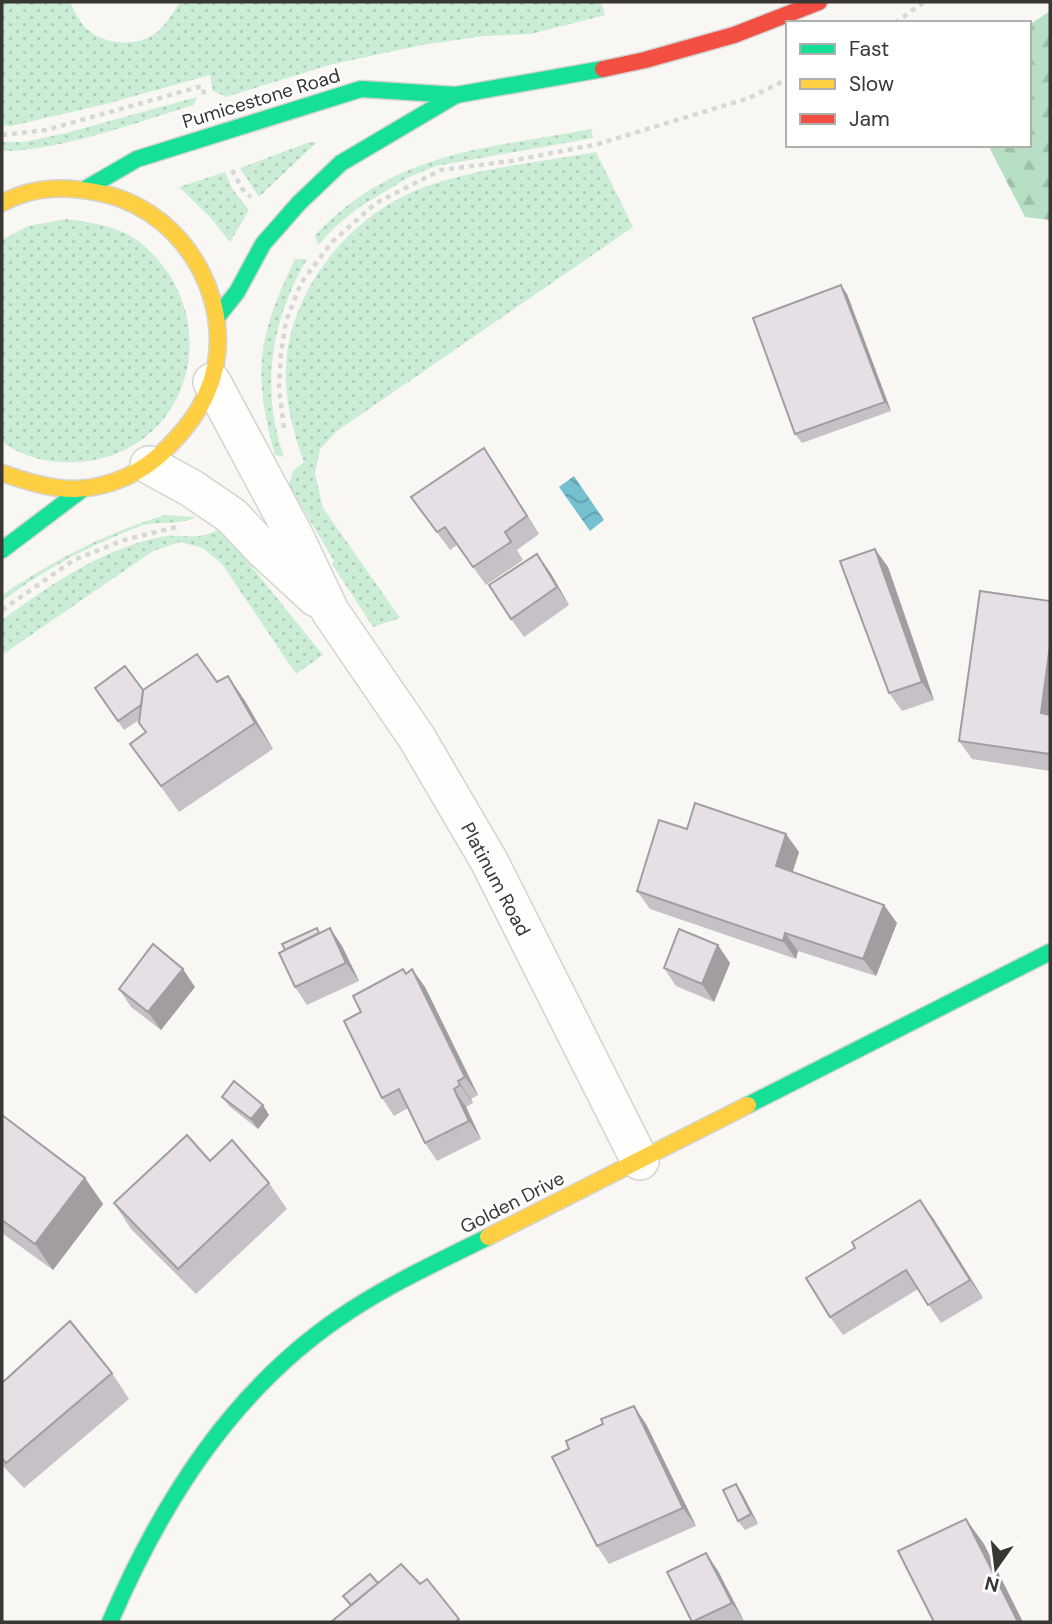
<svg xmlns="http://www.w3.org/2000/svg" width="1052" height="1624" font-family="'DM Sans',sans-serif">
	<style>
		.grass { fill: url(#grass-dots) }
		.forest { fill: url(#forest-firs) }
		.water { fill: url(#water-waves) }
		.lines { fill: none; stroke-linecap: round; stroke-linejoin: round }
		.street-casing { stroke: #d4d3d0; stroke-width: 40 }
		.fast-casing { stroke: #d4d3d0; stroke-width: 19 }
		.slow-casing { stroke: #d4d3d0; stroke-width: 19 }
		.jam-casing { stroke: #d4d3d0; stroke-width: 19 }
		.path { stroke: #d7d7d6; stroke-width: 4.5; stroke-dasharray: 5 5; stroke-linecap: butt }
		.street { stroke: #fefefd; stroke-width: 37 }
		.fast { stroke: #16e098; stroke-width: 16 }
		.slow { stroke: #ffcf43; stroke-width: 16 }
		.jam { stroke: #f24e42; stroke-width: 16 }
		.wall { fill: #c6c1c6 }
		.shaded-wall { fill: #a19da1 }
		.building { fill: #e6e0e6; stroke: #a19da1; stroke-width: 2 }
		.labels { text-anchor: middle; stroke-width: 5; stroke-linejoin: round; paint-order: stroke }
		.street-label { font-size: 19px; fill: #383734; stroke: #fff }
	</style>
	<defs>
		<pattern id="grass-dots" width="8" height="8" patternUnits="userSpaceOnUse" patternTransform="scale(1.75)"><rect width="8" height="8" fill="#cbedd5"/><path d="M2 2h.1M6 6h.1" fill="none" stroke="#afccb7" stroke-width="1.8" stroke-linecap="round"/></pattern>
		<pattern id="forest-firs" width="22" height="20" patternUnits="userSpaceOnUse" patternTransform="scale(1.75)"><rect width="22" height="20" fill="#b6dfc4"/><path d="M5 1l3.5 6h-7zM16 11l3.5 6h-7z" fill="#9dc0a9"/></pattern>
		<pattern id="water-waves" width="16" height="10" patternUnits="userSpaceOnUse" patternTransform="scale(1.75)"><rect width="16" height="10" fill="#75c0cf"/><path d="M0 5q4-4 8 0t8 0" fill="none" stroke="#619da9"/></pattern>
	</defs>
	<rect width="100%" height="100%" fill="#f8f7f3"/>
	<g class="grass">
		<path d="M2,2H70C74,10 80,24 88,30C106,45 137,47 156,33C166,25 173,13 180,2H601L605,15L531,34L484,36L422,45L333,64L226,97L213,91L210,75L106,104L11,126L2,125Z"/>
		<path d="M197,97L194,105C140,121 57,152 2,151V142H24L66,133Z"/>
		<path d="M591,129L593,138L436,166L409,177L358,208L335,227L318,245L315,235C397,150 482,150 591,129Z"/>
		<polygon points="317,142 259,197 240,168 307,143"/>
		<path d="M596,152L633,227L337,431L320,449L315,473L323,508L400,618L373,627L332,564L334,561L289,485L293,471L304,462C291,427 281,386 288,347C301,273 361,207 433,184C485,167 542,162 596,152Z"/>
		<polygon points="225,172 233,190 249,210 230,242 211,218 179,187"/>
		<path d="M67,219C93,223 121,226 142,244C228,316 192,454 78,462C50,464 25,458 2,442V240L28,226Z"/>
		<path d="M295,259H307C271,321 260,388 284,457L275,455C252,372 258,336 295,259Z"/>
		<path d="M165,515L196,517C182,525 160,521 144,525C134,528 123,533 114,537C69,556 41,573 2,601V595C53,561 105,533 165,515Z"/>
		<path d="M219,530L230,540L323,655L296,674L222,564L203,548L180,542L153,551L2,655V620C50,585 100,550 160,537C173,534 185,537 198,536C204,536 212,532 219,530Z"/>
	</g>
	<polygon class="forest" points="1050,11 1050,220 1025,217 988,145 1029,145 1029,25"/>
	<polygon class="water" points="574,476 604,520 590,531 559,487"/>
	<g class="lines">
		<defs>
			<g id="street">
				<polyline points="212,382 293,533 330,611 417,738 489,861 640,1161"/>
				<polyline points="149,465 191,488 232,516 265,551 316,598"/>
			</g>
			<g id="fast">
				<polyline points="87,188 137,159 361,89 456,95 603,69"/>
				<polyline points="218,316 237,292 263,244 299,203 341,163 456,95"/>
				<polyline points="2,550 84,488"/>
				<polyline points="748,1105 1050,952"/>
				<path d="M110,1622C163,1499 236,1384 351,1310C394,1282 442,1260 488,1237"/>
			</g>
			<g id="slow">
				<path d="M2,203C35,185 69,186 105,194C190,214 243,314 206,395C197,415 184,431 169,446C145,472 110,488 75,489C50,489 25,481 2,473"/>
				<polyline points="488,1237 748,1105"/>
			</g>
			<polyline id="jam" points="603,69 645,60 734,35 819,2"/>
		</defs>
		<use href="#street" class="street-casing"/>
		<use href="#fast" class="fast-casing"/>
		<use href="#slow" class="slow-casing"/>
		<use href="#jam" class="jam-casing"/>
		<g class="path">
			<polyline points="895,23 924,2"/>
			<polyline points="2,135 46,130 202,86 205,97"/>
			<polyline points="232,170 243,190 251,197"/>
			<polyline points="284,428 279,388 281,353 286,321 301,283 332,242 376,203 441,170 511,161 598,144 749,98 788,79"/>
			<polyline points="2,610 74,560 124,540 176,527"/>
		</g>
		<use href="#street" class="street"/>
		<use href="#fast" class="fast"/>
		<use href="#slow" class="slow"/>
		<use href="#jam" class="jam"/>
	</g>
	<g class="wall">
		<polygon points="847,294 891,411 802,443 795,434"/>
		<polygon points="484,448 496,466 539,534 517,550 523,560 486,585 457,545 450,550 411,497"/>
		<polygon points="888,567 934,700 902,711 889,693"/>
		<polygon points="550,572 569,605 524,637 511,619"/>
		<polygon points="1050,601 1050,771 972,759 959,741"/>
		<polygon points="228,676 245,701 273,749 179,812 130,744 146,732 139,723 139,720 124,730 95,688 143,690 217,682"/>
		<polygon points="687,829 799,852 792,872 897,923 876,976 798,951 796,959 650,909 637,891"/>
		<polygon points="317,928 320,933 330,928 342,946 359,981 307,1005 295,987 285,950"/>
		<polygon points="730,963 714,1002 676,986 664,968"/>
		<polygon points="412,969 425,987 478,1095 471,1099 473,1103 466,1107 481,1139 437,1161 425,1143 408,1108 394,1116 382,1098 361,1012"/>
		<polygon points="195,987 161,1030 131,1007 119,989"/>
		<polygon points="222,1097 269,1115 258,1129 229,1106"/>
		<polygon points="2,1115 85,1178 103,1204 53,1270 2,1233"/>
		<polygon points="210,1161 269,1183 287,1209 196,1294 131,1229 114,1203"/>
		<polygon points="920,1200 933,1218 983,1298 941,1323 918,1289 843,1335 830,1317 855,1248"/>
		<polygon points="112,1373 129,1399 24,1488 2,1465 2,1383"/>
		<polygon points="603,1424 646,1424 696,1526 609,1564 597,1546 569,1449"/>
		<polygon points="736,1484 742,1493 758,1524 745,1530 738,1521"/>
		<polygon points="706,1553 718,1571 744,1621 742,1622 692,1622"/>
	</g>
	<g class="shaded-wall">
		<polygon points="841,285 847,294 891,411 885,402"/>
		<polygon points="484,448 496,466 539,534 527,516"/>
		<polygon points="875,549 888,567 934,700 922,682"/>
		<polygon points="537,554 550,572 569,605 557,587"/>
		<polygon points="1050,645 1050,727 1041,713"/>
		<polygon points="228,676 245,701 273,749 255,723"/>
		<polygon points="786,834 799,852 789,884 776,866"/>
		<polygon points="884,905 897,923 876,976 863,959"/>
		<polygon points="330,928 342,946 359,981 346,963"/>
		<polygon points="785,933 798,951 796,959 783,941"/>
		<polygon points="718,945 730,963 714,1002 702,984"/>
		<polygon points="183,969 195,987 161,1030 148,1012"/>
		<polygon points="412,969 425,987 478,1095 465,1077"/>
		<polygon points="458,1081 471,1099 473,1103 460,1085"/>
		<polygon points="454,1089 466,1107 481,1139 469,1121"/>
		<polygon points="263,1105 269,1115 258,1129 251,1119"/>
		<polygon points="85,1178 103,1204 53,1270 35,1244"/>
		<polygon points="920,1200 933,1218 983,1298 970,1280"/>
		<polygon points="634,1406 646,1424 696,1526 683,1508"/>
		<polygon points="736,1484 742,1493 758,1524 751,1514"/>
		<polygon points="966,1519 984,1544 1023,1622 1018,1622"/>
		<polygon points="706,1553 718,1571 744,1621 732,1603"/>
	</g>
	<g class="building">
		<polygon points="841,285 885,402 795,434 753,318"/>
		<polygon points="484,448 527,516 505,532 511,542 473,567 445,527 437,532 411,497"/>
		<polygon points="875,549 922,682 889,693 840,561"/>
		<polygon points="537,554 557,587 511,619 489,585"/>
		<polygon points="980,591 1050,601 1050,645 1041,713 1050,715 1050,754 959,741"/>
		<polygon points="197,654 217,682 228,676 255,723 161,786 130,744 146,732 139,723 143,690"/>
		<polygon points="125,666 143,690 141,705 118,721 95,688"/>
		<polygon points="695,803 786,834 776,866 884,905 863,959 785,933 783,941 637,891 659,820 687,829"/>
		<polygon points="317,928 319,933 285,950 282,944"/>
		<polygon points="330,928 346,963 295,987 279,953"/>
		<polygon points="679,929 718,945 702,984 664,968"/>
		<polygon points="153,944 183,969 148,1012 119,989"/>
		<polygon points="403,969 406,974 412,969 465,1077 458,1081 460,1085 454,1089 469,1121 425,1143 399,1089 382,1098 344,1021 361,1012 353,996"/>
		<polygon points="234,1081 263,1105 251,1119 222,1097"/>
		<polygon points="2,1115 85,1178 35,1244 2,1220"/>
		<polygon points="187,1135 210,1161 232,1140 269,1183 178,1269 114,1203"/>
		<polygon points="920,1200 970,1280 928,1305 906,1270 830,1317 806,1278 855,1248 852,1242"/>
		<polygon points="70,1321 112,1373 6,1463 2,1458 2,1383"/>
		<polygon points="634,1406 683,1508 597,1546 552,1457 569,1449 566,1441 603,1424 601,1419"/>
		<polygon points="736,1484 751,1514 738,1521 723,1490"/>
		<polygon points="966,1519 1018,1622 934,1622 898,1551"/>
		<polygon points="706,1553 732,1603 692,1622 667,1572"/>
		<polygon points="401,1564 420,1584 427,1579 459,1619 455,1622 331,1622"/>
		<polygon points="370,1574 378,1583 351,1605 343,1596"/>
	</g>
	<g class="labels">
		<g class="street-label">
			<text transform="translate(261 98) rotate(-17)" y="7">Pumicestone Road</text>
			<text transform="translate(496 879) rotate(62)" y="7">Platinum Road</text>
			<text transform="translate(512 1202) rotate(-27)" y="7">Golden Drive</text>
		</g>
	</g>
	<rect width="1052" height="1624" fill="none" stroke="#383734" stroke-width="7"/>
	<rect x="786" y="21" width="245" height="126" fill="#ffffff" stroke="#afafae" stroke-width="2"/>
	<rect x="800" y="44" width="35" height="10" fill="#16e098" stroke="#afafae" stroke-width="2"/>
	<text x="849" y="56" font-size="21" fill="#383734">Fast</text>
	<rect x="800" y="79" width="35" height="10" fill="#ffcf43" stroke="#afafae" stroke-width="2"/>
	<text x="849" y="91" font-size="21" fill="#383734">Slow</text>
	<rect x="800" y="114" width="35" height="10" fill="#f24e42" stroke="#afafae" stroke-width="2"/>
	<text x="849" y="126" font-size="21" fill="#383734">Jam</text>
	<g transform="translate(996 1568) rotate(194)" stroke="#ffffff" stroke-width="5" paint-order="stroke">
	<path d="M0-5L12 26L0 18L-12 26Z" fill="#383734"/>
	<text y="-10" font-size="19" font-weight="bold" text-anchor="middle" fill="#383734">N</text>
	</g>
</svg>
